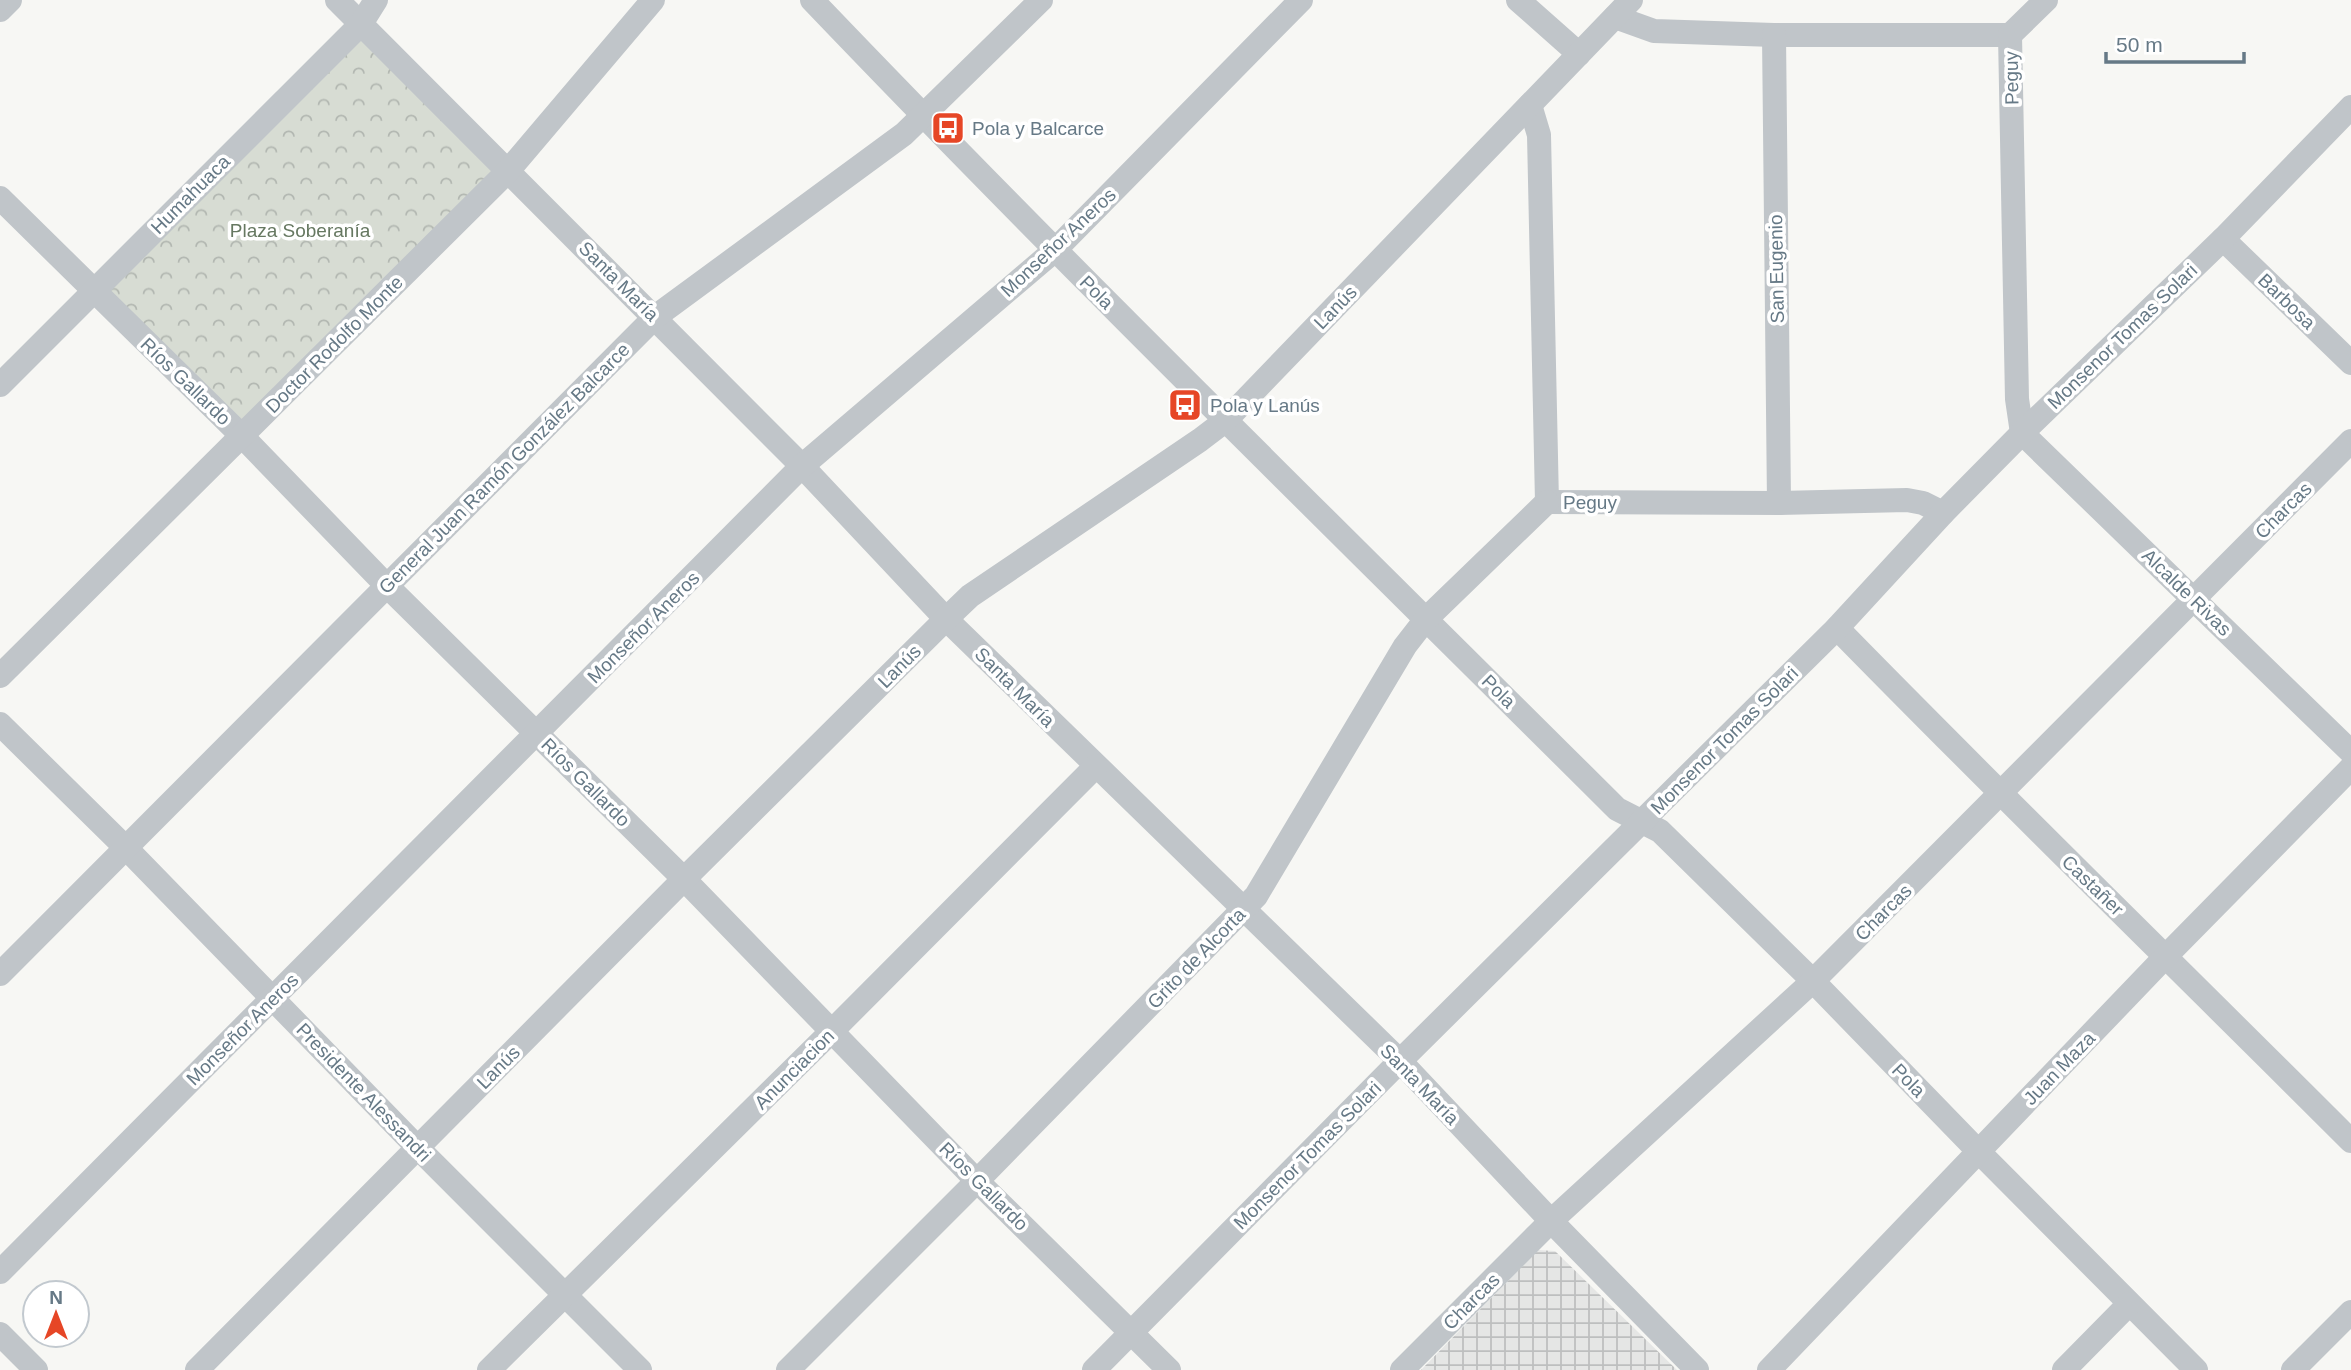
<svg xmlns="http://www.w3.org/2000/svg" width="2351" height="1370" font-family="Arial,sans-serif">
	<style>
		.industrial { fill: url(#industrial-grid) }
		.park { fill: url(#park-crowns) }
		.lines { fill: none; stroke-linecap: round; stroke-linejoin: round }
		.minor { stroke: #c0c5c9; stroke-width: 24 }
		.labels { text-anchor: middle; stroke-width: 7; stroke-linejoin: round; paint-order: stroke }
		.street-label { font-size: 19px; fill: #667986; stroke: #fff }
		.poi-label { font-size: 19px; fill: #667986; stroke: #fff; text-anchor: start }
		.park-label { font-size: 19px; fill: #667861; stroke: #fff }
	</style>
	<defs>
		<pattern id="industrial-grid" width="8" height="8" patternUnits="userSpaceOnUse" patternTransform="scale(1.75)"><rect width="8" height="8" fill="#e5e6e5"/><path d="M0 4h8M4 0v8" fill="none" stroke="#bdbfbf"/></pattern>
		<pattern id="park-crowns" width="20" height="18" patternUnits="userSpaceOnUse" patternTransform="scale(1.75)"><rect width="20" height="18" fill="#d7dcd3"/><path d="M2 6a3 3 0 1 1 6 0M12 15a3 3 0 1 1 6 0" fill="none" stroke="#b2b7b1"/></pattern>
	</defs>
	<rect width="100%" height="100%" fill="#f7f7f4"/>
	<polygon class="industrial" points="1538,1250 1555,1251 1677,1370 1421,1370"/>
	<polygon class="park" points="361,24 508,171 242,436 92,290"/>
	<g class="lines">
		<g class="minor">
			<polyline points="337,0 802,466 946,619 1400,1061 1551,1221 1697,1370"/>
			<path d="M812,0C1075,275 1348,541 1617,809L1660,831L1813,981L1979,1152L2196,1370"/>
			<polyline points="1518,0 1579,54"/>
			<polyline points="0,10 10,0"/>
			<polyline points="1615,17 1654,31 1774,35 2010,35"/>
			<polyline points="1774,35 1779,503"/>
			<polyline points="2010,35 2017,399 2022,433 2351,752"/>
			<polyline points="2010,35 2046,0"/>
			<polyline points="1530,105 1539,135 1547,502"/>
			<polyline points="0,198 242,436 387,586 684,879 977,1181 1169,1370"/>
			<polyline points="2223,239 2351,363"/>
			<polyline points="0,385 361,24 376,0"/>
			<polyline points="1547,502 1779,503 1907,500 1923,503 1943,513"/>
			<path d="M1837,628C2006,801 2180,970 2351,1141"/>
			<polyline points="0,676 508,171 653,0"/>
			<polyline points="0,724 127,849 418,1148 640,1370"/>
			<polyline points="0,974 655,317 904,134 1041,0"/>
			<polyline points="0,1272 802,466 1055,250 1301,0"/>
			<polyline points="0,1334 36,1370"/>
			<polyline points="197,1370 684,879 946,619 970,596 1200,440 1225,421 1631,0"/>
			<polyline points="489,1370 833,1030 1096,766"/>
			<polyline points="788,1370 977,1181 1256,896 1405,646 1426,619 1547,502"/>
			<polyline points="1094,1370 1400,1061 1837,628 1943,513 2022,433 2223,239 2351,107"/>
			<polyline points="1402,1370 1551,1221 1813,981 2351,441"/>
			<polyline points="1769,1370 2166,956 2351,768"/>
			<polyline points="2064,1370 2129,1304"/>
			<polyline points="2293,1370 2351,1312"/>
		</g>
	</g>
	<defs>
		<symbol id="bus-square" viewBox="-11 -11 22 22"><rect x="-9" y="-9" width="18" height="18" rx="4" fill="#e64626" stroke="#fff"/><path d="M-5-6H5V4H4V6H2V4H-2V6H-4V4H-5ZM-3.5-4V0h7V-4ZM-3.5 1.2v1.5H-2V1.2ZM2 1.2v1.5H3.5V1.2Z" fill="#fff"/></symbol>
	</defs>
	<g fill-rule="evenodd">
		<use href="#bus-square" x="929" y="109" width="38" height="38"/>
		<use href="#bus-square" x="1166" y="386" width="38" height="38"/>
	</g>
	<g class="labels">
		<g class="street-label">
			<text transform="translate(2011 78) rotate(-91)" y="7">Peguy</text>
			<text transform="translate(190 194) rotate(-45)" y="7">Humahuaca</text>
			<text transform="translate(1058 242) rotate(-43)" y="7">Monseñor Aneros</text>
			<text transform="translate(1776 269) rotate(-91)" y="7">San Eugenio</text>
			<text transform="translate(619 281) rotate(45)" y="7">Santa María</text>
			<text transform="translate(1097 292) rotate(45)" y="7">Pola</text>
			<text transform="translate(2287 301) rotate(44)" y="7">Barbosa</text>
			<text transform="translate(1335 307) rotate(-46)" y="7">Lanús</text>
			<text transform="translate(2122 336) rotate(-44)" y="7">Monsenor Tomas Solari</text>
			<text transform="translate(334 344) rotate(-45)" y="7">Doctor Rodolfo Monte</text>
			<text transform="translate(186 381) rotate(44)" y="7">Ríos Gallardo</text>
			<text transform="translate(504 468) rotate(-45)" y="7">General Juan Ramón González Balcarce</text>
			<text x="1590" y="509">Peguy</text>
			<text transform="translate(2283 510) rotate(-45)" y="7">Charcas</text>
			<text transform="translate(2187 592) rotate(44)" y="7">Alcalde Rivas</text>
			<text transform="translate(643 627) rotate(-45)" y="7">Monseñor Aneros</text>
			<text transform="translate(899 666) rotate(-45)" y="7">Lanús</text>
			<text transform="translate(1015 687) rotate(45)" y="7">Santa María</text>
			<text transform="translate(1499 691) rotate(45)" y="7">Pola</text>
			<text transform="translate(1724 740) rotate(-45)" y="7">Monsenor Tomas Solari</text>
			<text transform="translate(586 782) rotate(45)" y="7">Ríos Gallardo</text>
			<text transform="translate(2093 885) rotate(44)" y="7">Castañer</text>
			<text transform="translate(1883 912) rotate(-45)" y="7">Charcas</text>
			<text transform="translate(1196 958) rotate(-46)" y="7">Grito de Alcorta</text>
			<text transform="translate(242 1029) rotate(-45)" y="7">Monseñor Aneros</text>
			<text transform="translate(498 1067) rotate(-45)" y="7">Lanús</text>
			<text transform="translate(2059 1068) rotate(-46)" y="7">Juan Maza</text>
			<text transform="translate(794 1069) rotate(-45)" y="7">Anunciacion</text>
			<text transform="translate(1909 1080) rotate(46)" y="7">Pola</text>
			<text transform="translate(1420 1084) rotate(46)" y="7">Santa María</text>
			<text transform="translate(364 1092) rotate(46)" y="7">Presidente Alessandri</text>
			<text transform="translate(1307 1155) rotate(-45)" y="7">Monsenor Tomas Solari</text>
			<text transform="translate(984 1186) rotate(45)" y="7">Ríos Gallardo</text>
			<text transform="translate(1471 1301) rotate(-45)" y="7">Charcas</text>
		</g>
		<g class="poi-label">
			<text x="972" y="135">Pola y Balcarce</text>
			<text x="1210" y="412">Pola y Lanús</text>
		</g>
		<g class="park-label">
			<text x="300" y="237">Plaza Soberanía</text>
		</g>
	</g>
	<g transform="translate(56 1314)"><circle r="33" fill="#ffffff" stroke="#c2c9cf" stroke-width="2"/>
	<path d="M0-5L12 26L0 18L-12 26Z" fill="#e64626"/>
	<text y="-10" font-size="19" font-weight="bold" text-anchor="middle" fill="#667986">N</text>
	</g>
	<path d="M2106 52v10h138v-10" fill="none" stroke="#667986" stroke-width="3.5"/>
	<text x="2116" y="52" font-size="21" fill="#667986" stroke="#ffffff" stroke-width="5" paint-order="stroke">50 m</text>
</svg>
